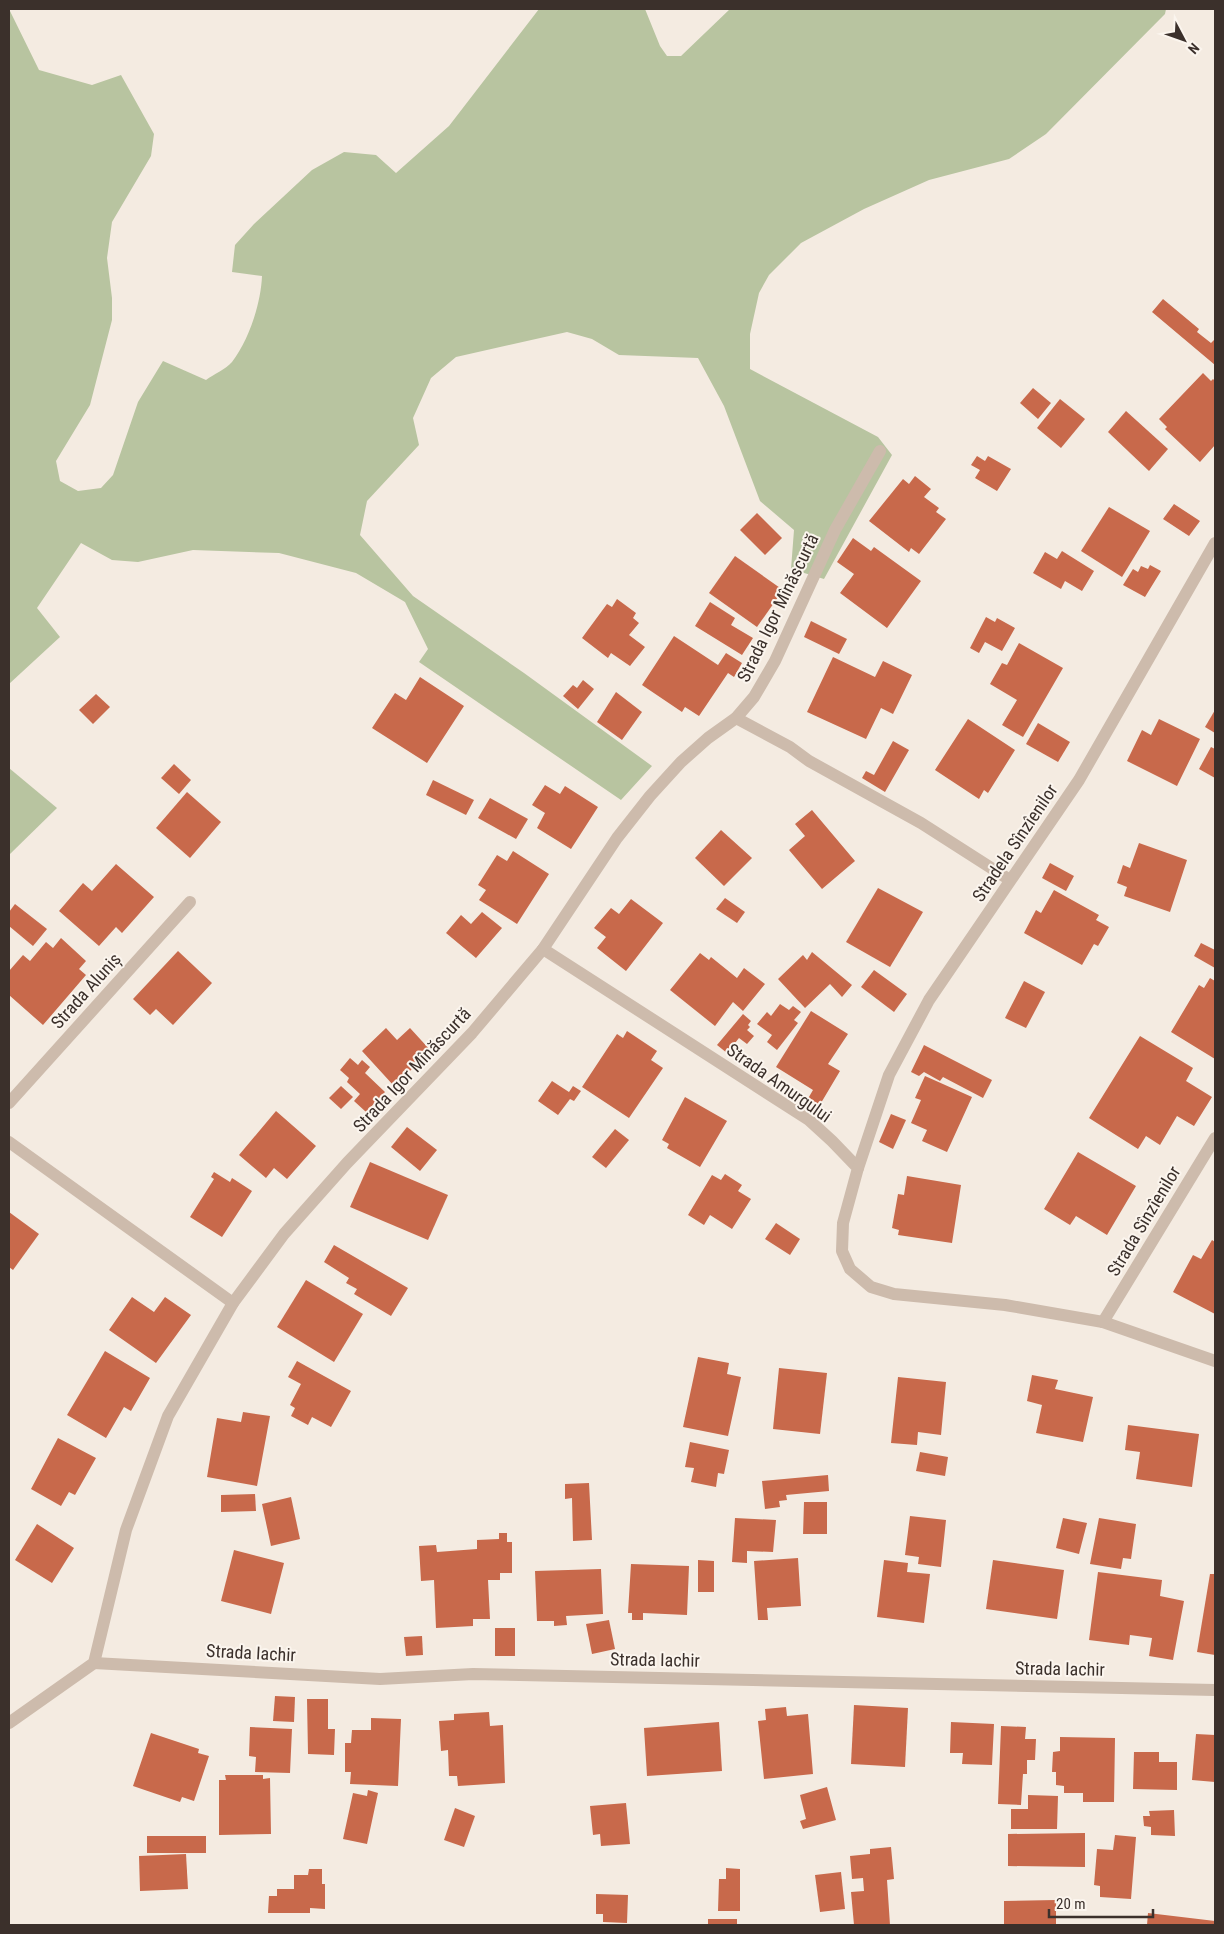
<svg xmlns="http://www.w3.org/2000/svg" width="1224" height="1934" font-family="'Roboto Condensed',sans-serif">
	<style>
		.green { fill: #b8c4a0 }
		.building { fill: #c8694b }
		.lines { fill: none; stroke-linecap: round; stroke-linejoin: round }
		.minor { stroke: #cdbbac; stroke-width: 12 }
		.labels { text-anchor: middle; stroke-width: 4; stroke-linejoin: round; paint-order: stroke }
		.street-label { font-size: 18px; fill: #3b302b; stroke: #fbf5ee }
	</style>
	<rect width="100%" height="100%" fill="#f4ebe1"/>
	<g class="green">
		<path d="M9,9L39,70L92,85L121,75L154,134L151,156L112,222L107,258L112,298V320L90,405L56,461L60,481L78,491L101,488L113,475L138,402L163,361L206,380C214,374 226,369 232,362C249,340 261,303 262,276L232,272L235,245L254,224L312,170L344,152L376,155L396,173L449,126L539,9H645L660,46L667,56H681L730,9H1166L1165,14L1046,134L1009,159L929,180L864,209L801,243L769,275L759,293L750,334V369L878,437L892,455L824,579L791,569L794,530L760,501L724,406L698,358L619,355L592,339L567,332L456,357L431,378L413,418L419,445L367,501L360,535L413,596L524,673L652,766L621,800L419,662L428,649L405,602L356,573L279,553L193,550L138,562L112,560L81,543L37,608L60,637L9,684Z"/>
		<polygon points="9,768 57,808 9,855"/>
	</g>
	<g class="building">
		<polygon points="1163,299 1199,329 1197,332 1211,343 1215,339 1215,365 1152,312"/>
		<polygon points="1203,373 1211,381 1213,379 1215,381 1215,445 1200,462 1165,429 1167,427 1159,419"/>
		<polygon points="1033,388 1051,403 1038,419 1020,403"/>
		<polygon points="1060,399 1085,419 1061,448 1037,428"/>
		<polygon points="1126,411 1168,449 1149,471 1108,432"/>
		<polygon points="977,456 985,461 988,456 1011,469 997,491 975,478 980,470 971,465"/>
		<polygon points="915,476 931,489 924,497 939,508 936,512 946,519 919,554 911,548 909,552 869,521 903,479 909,484"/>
		<polygon points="1174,504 1200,521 1189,536 1163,519"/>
		<polygon points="1109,507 1150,531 1122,577 1081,551"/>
		<polygon points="757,513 782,538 765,555 740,530"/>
		<polygon points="853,538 871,551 874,547 921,581 887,628 840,593 854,574 837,562"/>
		<polygon points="1062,551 1094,571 1082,591 1065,581 1061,589 1033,573 1045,552 1057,559"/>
		<polygon points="735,556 783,590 757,627 709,593"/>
		<polygon points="1150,565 1161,571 1145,597 1123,585 1133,569 1138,572 1141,566 1148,569"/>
		<polygon points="617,599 636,613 633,618 639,623 629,635 645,647 630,666 611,653 608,658 582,638 607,604 612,607"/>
		<polygon points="710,602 735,618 731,625 753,638 742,655 695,626"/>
		<polygon points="986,617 995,622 997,618 1015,628 1002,651 985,642 979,653 970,648"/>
		<polygon points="811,621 847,639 839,654 804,637"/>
		<polygon points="674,636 718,665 726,653 742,663 734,677 728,673 699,716 685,707 682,712 642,685"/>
		<polygon points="1019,643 1063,668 1023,737 1002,725 1017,700 990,684 1002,663 1007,665"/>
		<polygon points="833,657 875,677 883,661 912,675 893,714 881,708 866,739 807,712"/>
		<polygon points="420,677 464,706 427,763 372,728 395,693 406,700"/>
		<polygon points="583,680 594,689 578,709 563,696 573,685 577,688"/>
		<polygon points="616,692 642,712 622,740 597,722"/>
		<polygon points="96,694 110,707 93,724 79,710"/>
		<polygon points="1215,710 1215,733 1205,727"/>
		<polygon points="968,719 1015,750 988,793 984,790 979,799 935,770"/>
		<polygon points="1159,719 1200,739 1177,786 1127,761 1142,730 1151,735"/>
		<polygon points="1038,723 1070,742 1058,762 1026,744"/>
		<polygon points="893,741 909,750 885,792 862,778 866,771 874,775"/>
		<polygon points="1211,747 1215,749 1215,778 1199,769"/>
		<polygon points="174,764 191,780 179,794 161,778"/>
		<polygon points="433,780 474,800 466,815 426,795"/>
		<polygon points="545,785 560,794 565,786 598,807 571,849 537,828 545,813 532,805"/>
		<polygon points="187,792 221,822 190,858 156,828"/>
		<polygon points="490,798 528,819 516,839 478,818"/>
		<polygon points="812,810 855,861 822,889 789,850 805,836 795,824"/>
		<polygon points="721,830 752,858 724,886 695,858"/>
		<polygon points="1139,843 1187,860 1170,912 1124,896 1127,887 1117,883 1123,865 1130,868"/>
		<polygon points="513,851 549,874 517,924 479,900 486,890 478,885 497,855 507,861"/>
		<polygon points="1050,863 1074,876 1066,891 1042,878"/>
		<polygon points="116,864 154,897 122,933 116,927 99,946 59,911 83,883 92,891"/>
		<polygon points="878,888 923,912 890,967 846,942"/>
		<polygon points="1054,890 1099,915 1096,920 1109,927 1098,946 1094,944 1082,965 1024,933 1036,910 1041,913"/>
		<polygon points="725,898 745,912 737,923 716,909"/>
		<polygon points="631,899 663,923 626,971 597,948 606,937 594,928 611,908 619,914"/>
		<polygon points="15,904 47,929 33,946 9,926 9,912"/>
		<polygon points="482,912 502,928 476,958 446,933 461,915 471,924"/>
		<polygon points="61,938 86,961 79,969 86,975 43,1025 9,995 9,971 23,955 30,961 46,942 53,948"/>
		<polygon points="1201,943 1215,950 1215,968 1194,956"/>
		<polygon points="178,951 212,983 173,1025 156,1009 150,1015 133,999"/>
		<polygon points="812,952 852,985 842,997 830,984 805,1008 778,979 803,955 807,960"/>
		<polygon points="700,953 709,960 711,957 737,978 744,968 765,984 743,1011 733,1002 715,1026 670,990"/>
		<polygon points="874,970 907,994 894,1012 861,987"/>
		<polygon points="1210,978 1215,981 1215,1059 1171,1032 1199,985 1204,988"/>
		<polygon points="1024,981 1045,992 1026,1028 1005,1018"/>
		<polygon points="780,1004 789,1010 793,1006 801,1012 794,1020 798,1023 777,1050 767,1042 772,1035 757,1024 767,1012 771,1016"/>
		<polygon points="811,1011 848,1034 828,1064 840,1071 818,1108 806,1102 813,1090 776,1067"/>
		<polygon points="743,1014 751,1021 748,1025 750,1027 747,1030 754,1036 747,1044 739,1038 727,1053 717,1045"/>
		<polygon points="386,1028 397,1040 410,1028 431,1051 394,1086 362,1051"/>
		<polygon points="627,1031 657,1051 651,1060 663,1068 629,1118 582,1087 617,1034 623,1038"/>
		<polygon points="1140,1036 1193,1068 1186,1081 1212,1097 1194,1126 1177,1116 1160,1145 1146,1136 1138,1149 1089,1118"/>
		<polygon points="924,1045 992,1080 983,1098 943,1077 940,1081 924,1072 919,1076 911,1072"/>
		<polygon points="350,1058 358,1065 362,1060 370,1067 365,1073 385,1092 366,1112 354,1101 360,1094 347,1082 349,1078 340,1070"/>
		<polygon points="925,1076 972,1097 947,1152 922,1141 927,1130 911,1123 921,1100 915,1098"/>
		<polygon points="552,1081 569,1092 573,1086 581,1091 574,1101 570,1099 558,1115 538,1101"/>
		<polygon points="341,1086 353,1097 341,1109 329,1098"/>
		<polygon points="685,1097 727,1121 700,1167 667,1148 669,1144 662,1140"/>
		<polygon points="276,1111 316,1146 287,1179 274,1168 266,1178 239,1155"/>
		<polygon points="891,1114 906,1120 893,1149 879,1142"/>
		<polygon points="407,1127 437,1150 420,1171 391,1147"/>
		<polygon points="615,1129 629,1140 606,1168 592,1157"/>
		<polygon points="1078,1152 1136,1186 1107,1235 1076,1216 1070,1225 1044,1209"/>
		<polygon points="370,1162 448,1195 428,1240 350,1207"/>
		<polygon points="214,1172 230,1182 232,1178 252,1191 222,1237 190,1217 214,1179 211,1177"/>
		<polygon points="725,1174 742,1185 738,1191 751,1199 732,1229 710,1215 704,1225 688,1215 712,1175 721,1180"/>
		<polygon points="907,1176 961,1185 952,1243 898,1235 899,1230 892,1228 898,1194 904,1195"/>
		<polygon points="9,1212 39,1234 13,1270 9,1267"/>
		<polygon points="776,1223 800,1239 790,1255 765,1239"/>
		<polygon points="1212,1240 1215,1242 1215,1314 1173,1292 1193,1255 1201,1259"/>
		<polygon points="334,1245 408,1288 391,1316 354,1294 357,1289 346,1283 349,1278 324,1262"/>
		<polygon points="306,1280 363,1314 334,1362 277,1327"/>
		<polygon points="132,1297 154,1312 165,1297 191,1315 156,1363 109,1330"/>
		<polygon points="105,1351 150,1378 131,1411 124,1407 106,1438 67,1415"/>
		<polygon points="698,1357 729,1363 727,1374 741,1377 728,1436 683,1427"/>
		<polygon points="297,1361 351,1391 331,1427 312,1417 308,1425 291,1416 295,1408 290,1405 301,1384 288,1377"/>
		<polygon points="779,1368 827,1373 820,1434 773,1429"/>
		<polygon points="1032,1375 1058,1380 1055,1389 1093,1397 1083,1442 1036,1433 1042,1405 1027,1401"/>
		<polygon points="898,1377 946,1382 941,1435 918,1432 917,1445 891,1443"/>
		<polygon points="243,1412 270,1416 257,1486 207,1477 217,1418 241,1422"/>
		<polygon points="1128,1425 1199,1434 1192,1487 1136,1479 1140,1452 1125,1450"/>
		<polygon points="58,1438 96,1458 75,1495 69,1492 61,1506 31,1489"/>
		<polygon points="690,1442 729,1450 724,1474 718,1473 716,1487 691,1482 694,1468 685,1467"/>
		<polygon points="920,1452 948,1457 945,1476 916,1471"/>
		<polygon points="828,1475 829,1491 786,1495 787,1500 779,1501 780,1507 765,1509 762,1481"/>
		<polygon points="589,1483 592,1540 573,1541 572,1498 565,1499 565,1484"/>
		<polygon points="255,1494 256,1511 221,1512 221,1495"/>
		<polygon points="291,1497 300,1539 271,1546 262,1504"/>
		<polygon points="804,1502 827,1502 827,1534 803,1534"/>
		<polygon points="910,1516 946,1520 941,1567 918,1564 919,1557 905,1555"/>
		<polygon points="735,1518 776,1520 773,1552 747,1551 747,1563 732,1562"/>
		<polygon points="1063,1518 1087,1523 1079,1554 1056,1548"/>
		<polygon points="1099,1518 1136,1524 1131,1559 1123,1558 1121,1569 1090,1564"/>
		<polygon points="37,1524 74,1548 52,1583 15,1560"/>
		<polygon points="499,1533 507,1533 507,1542 512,1542 512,1573 500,1573 500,1580 488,1580 490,1619 473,1619 473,1626 436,1628 434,1580 421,1581 419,1546 436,1545 437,1552 477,1549 477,1540 499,1539"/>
		<polygon points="234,1550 284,1563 271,1614 221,1601"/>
		<polygon points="798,1558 801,1606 767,1608 768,1620 758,1620 754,1561"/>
		<polygon points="698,1560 714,1561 714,1592 698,1592"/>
		<polygon points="884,1560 908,1563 907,1572 930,1574 924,1623 877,1617"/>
		<polygon points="993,1560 1064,1570 1057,1619 986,1609"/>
		<polygon points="631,1564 689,1566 687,1615 643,1613 643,1620 632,1620 632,1613 628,1613"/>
		<polygon points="601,1569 603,1614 566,1616 567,1625 554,1626 554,1621 537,1621 535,1571"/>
		<polygon points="1098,1572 1162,1580 1160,1596 1184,1601 1173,1660 1149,1656 1152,1638 1130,1635 1129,1645 1089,1640"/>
		<polygon points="1210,1574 1215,1574 1215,1655 1197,1652"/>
		<polygon points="609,1620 615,1649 592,1654 586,1624"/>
		<rect x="495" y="1628" width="20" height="28"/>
		<polygon points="422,1636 423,1655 406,1656 404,1637"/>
		<polygon points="275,1696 295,1697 294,1722 273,1721"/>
		<polygon points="307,1699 328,1699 328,1729 335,1729 334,1755 308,1754"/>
		<polygon points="854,1705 908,1708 905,1767 851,1764"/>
		<polygon points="786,1707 787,1716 808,1714 813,1774 764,1779 758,1721 766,1720 765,1709"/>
		<polygon points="489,1712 490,1726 503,1725 505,1783 458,1786 457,1776 449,1776 448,1750 441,1751 439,1721 454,1720 454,1714"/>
		<polygon points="371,1718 401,1719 398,1786 350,1784 351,1772 345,1772 345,1743 351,1743 352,1730 371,1730"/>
		<polygon points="719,1722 722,1771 647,1776 644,1728"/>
		<polygon points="951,1722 994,1724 992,1765 962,1764 963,1753 950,1753"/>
		<polygon points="1001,1726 1026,1727 1025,1739 1036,1739 1035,1760 1027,1760 1027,1774 1023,1774 1021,1805 998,1804"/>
		<polygon points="250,1727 292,1729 290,1773 255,1772 256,1757 249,1756"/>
		<polygon points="151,1733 199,1749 198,1753 209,1756 194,1801 182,1797 180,1802 133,1786"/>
		<polygon points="1196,1734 1215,1735 1215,1782 1192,1780"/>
		<polygon points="1060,1737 1115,1738 1114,1802 1083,1802 1083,1793 1064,1793 1064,1786 1056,1785 1056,1772 1052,1772 1053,1752 1060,1751"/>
		<polygon points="1134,1752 1159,1752 1159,1762 1177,1762 1177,1790 1133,1789"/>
		<polygon points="225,1775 263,1775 263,1779 270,1778 271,1834 219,1835 219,1780 226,1780"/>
		<polygon points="827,1787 836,1820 803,1829 800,1821 806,1819 800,1795"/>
		<polygon points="368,1790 378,1793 367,1844 343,1839 353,1793 367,1796"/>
		<polygon points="1028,1795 1058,1796 1057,1829 1011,1829 1011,1809 1028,1809"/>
		<polygon points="626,1803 630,1844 601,1846 600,1834 593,1835 590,1806"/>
		<polygon points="455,1808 475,1816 464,1847 444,1840"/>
		<polygon points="1174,1810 1175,1836 1151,1835 1151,1827 1144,1826 1143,1816 1150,1816 1149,1811"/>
		<polygon points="1085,1833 1085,1867 1008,1866 1008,1834"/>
		<polygon points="1115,1835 1136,1837 1131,1899 1100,1897 1100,1886 1094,1885 1097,1849 1113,1850"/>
		<rect x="147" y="1836" width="59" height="17"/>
		<polygon points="891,1847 894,1879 887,1880 890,1925 854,1925 851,1892 864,1891 863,1878 852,1879 850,1856 870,1854 870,1849"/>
		<polygon points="186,1854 188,1889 140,1891 139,1856"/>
		<polygon points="726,1868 740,1869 740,1911 718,1911 719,1879 726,1879"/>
		<polygon points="309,1869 322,1869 322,1884 325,1884 325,1909 310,1908 310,1913 268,1913 269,1896 277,1896 277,1889 294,1889 294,1875 308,1875"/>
		<polygon points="841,1872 845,1909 820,1912 815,1875"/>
		<polygon points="596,1894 628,1895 627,1923 603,1922 603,1914 596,1914"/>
		<polygon points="1056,1900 1056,1925 1004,1925 1004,1901"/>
		<polygon points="1148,1913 1215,1921 1215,1925 1147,1925"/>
		<rect x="708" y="1919" width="29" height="6"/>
	</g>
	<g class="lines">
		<g class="minor">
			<polyline points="736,718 790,747 809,761 921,823 1010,880"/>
			<polyline points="543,949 809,1120 832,1141 858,1168 843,1223 842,1251 850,1269 871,1287 894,1294 1005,1305 1103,1322 1215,1361"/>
			<polyline points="9,1103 190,902"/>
			<polyline points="9,1142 233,1303"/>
			<polyline points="858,1168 889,1075 929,1000 1079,780 1215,543"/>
			<polyline points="1103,1322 1215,1138"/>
			<polyline points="94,1663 380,1679 473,1674 1215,1690"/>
			<polyline points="9,1723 94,1663 126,1530 168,1416 233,1303 284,1234 347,1163 472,1033 543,949 617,838 650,796 681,762 708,738 736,718 754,697 775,661 835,530 880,451"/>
		</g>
	</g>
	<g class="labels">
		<g class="street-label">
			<text transform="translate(778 608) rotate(-64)" y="6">Strada Igor Mînăscurtă</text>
			<text transform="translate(1015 843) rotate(-56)" y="6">Stradela Sînzîenilor</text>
			<text transform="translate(86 991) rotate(-48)" y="6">Strada Aluniș</text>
			<text transform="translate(412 1070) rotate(-47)" y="6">Strada Igor Mînăscurtă</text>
			<text transform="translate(779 1083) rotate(35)" y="6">Strada Amurgului</text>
			<text transform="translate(1144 1221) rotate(-59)" y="6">Strada Sînzîenilor</text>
			<text transform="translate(251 1653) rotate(3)" y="6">Strada Iachir</text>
			<text transform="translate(655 1660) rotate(1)" y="6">Strada Iachir</text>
			<text transform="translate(1060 1669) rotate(1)" y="6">Strada Iachir</text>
		</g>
	</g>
	<rect width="1224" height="1934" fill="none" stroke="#3b302b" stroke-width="20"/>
	<g transform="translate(1184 40) rotate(131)" stroke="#fbf5ee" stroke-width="4" paint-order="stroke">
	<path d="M0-4L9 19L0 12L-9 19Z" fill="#3b302b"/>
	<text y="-8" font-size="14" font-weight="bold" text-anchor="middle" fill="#3b302b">N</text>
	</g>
	<path d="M1049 1909v8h104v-8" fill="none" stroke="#3b302b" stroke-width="2.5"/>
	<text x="1056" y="1909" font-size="15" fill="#3b302b" stroke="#fbf5ee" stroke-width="4" paint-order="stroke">20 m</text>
</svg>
